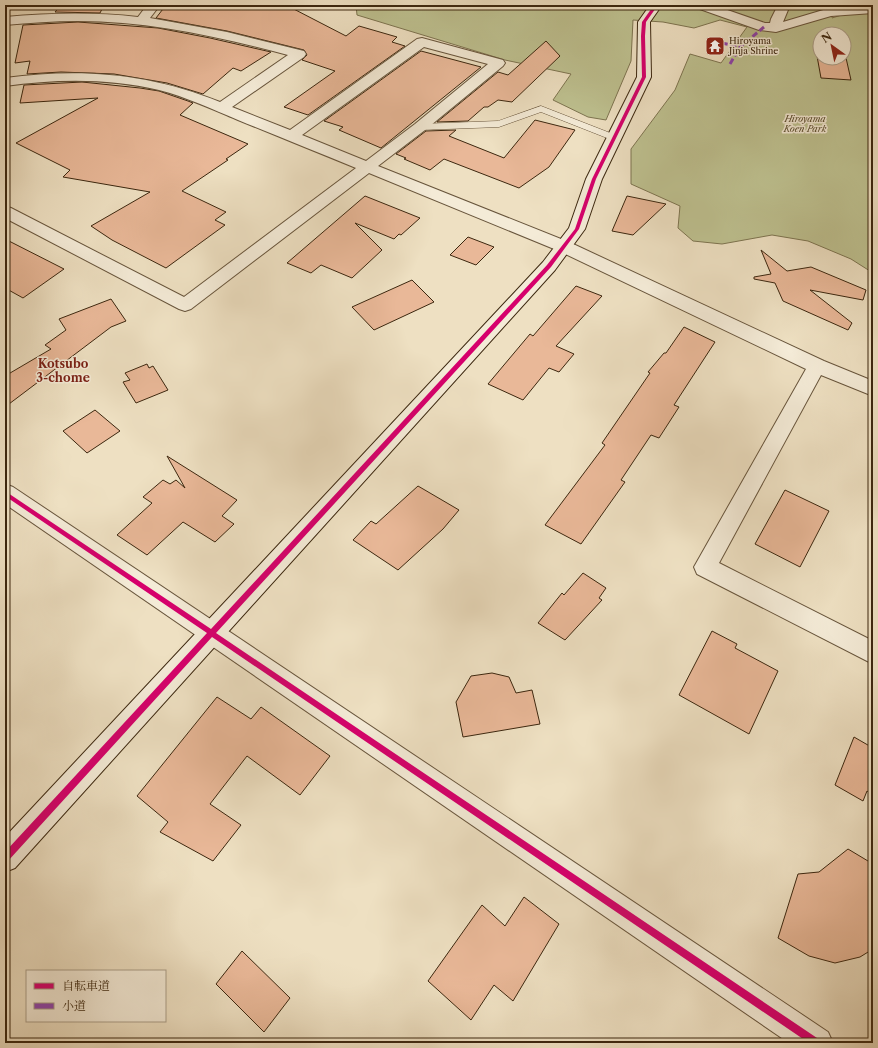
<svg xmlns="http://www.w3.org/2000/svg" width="878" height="1048" font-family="'Libre Caslon Text','Noto Serif JP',serif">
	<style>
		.green { fill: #bec190; stroke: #7d7450; fill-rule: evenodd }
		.building { fill: #e9b898; stroke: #3c270f }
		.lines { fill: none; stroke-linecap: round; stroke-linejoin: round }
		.lane-casing { stroke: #68553c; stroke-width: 1 }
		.street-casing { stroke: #68553c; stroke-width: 2 }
		.secondary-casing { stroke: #3c270f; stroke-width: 2 }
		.path { stroke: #3c270f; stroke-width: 1.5; stroke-dasharray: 0.5 1.5; stroke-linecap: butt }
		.lane { fill: #f4ebd7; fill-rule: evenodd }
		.street { fill: #f4ebd7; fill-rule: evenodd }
		.secondary { fill: #f4ebd7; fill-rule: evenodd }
		.quiet { stroke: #8e44ad; stroke-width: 3; stroke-dasharray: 6 3; stroke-linecap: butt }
		.cycleway-casing { stroke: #f4ebd7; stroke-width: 2 }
		.cycleway { fill: #d6006c; fill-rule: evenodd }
		.labels { text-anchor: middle; stroke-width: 3; stroke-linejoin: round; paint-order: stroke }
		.far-poi-label { font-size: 9px; fill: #3c270f; stroke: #f4ebd7; text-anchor: start }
		.far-park-label { font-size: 9px; font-style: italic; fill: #5c4e2f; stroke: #f4ebd7 }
		.neighbourhood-label { font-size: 12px; font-weight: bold; fill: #7a1f14; stroke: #f4ebd7 }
	</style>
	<rect width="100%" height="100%" fill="#eee0c2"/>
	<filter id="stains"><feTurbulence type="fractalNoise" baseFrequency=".005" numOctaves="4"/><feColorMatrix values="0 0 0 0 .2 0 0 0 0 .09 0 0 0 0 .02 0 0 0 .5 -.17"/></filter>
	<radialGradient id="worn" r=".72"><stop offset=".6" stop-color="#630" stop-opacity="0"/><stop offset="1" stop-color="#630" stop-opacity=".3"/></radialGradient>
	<path class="green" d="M356,5H835L832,18L848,13L873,12V273L851,259L808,241L772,235L722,244L693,241L678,228L680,206L631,184V149L675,90L690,54L721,63L747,27L720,20L694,28L663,22L633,20L631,61L606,120L588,117L553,100L571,74L505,60L357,15ZM820,34H844V58H820Z"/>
	<g class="building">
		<polygon points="61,5 104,5 100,13 55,12"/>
		<polygon points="166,5 286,5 346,36 359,26 397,37 392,42 405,46 308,115 284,107 335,71 302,60 307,55 304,50 227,31 156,18"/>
		<polygon points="78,22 158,28 210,38 271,52 241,71 233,68 203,94 167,83 114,74 61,72 27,74 30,61 15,63 23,25"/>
		<polygon points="546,41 560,56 512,102 498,100 488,107 484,107 468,121 437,122 498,72 508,75"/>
		<polygon points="820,43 820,58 844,58 844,49 851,80 821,78 815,45"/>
		<polygon points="421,51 481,67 381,148 339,130 343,127 324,121"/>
		<polygon points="82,82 140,88 159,91 188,101 193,103 180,115 248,144 226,159 228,160 182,191 226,212 215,220 225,225 166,268 112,240 91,226 150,192 63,177 70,170 16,143 98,98 20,103 24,85"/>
		<polygon points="535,120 575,130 549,167 519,188 444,159 430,170 404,159 406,158 396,154 426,131 456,130 449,136 504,158"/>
		<polygon points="365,196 420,218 401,235 399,234 394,239 355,223 382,250 352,278 321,265 311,273 287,263"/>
		<polygon points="627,196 666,204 633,235 612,231"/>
		<polygon points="468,237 494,247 476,265 450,255"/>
		<polygon points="5,239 64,269 23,298 5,288"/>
		<polygon points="761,250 787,271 811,267 866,290 863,300 810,290 852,323 848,330 783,301 775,283 754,279 754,277 771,274"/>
		<polygon points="412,280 434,302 374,330 352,307"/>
		<polygon points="576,286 602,296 556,346 574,354 559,372 549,368 523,400 488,384 530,334 533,336"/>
		<polygon points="111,299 126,321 111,327 5,407 5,376 51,349 45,345 66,330 59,319"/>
		<polygon points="684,327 715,342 674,405 679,407 659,438 651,435 621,480 625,482 581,544 545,525 605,445 602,443 650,373 648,372 664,353 666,353"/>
		<polygon points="147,364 149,368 153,366 168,390 136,403 123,382 130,380 125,373"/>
		<polygon points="95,410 120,431 87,453 63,431"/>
		<polygon points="167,456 237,500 222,516 234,524 215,542 183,522 147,555 117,535 152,503 143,497 163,480 170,484 176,480 185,488"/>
		<polygon points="418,486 459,510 443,529 398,570 353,540 371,521 376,524"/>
		<polygon points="785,490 829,511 800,567 755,544"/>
		<polygon points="583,573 606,588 599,598 602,600 565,640 538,623 562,593 564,595"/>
		<polygon points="712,631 737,644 735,648 778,671 749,734 679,695"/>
		<polygon points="492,673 509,677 516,693 532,690 540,724 463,737 456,702 471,676"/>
		<polygon points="217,697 251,719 261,707 330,756 300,795 247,756 210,804 241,825 213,861 160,832 168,822 137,796"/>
		<polygon points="854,737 873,748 873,795 867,791 863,801 835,785"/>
		<polygon points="848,849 873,864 873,949 860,957 835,963 809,956 778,938 798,874 819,872"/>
		<polygon points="524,897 559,924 513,1001 494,985 471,1020 428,981 482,905 505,926"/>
		<polygon points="242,951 290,998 264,1032 216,984"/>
	</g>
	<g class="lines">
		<defs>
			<polygon id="lane" points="541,106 618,136 619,138 615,141 612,140 541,112 499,127 420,130 416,127 420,124 498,121"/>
			<g id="street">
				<path d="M147,5H160L150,18L227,32L304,51L306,54L304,57L232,107L290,130L417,39L422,38L503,60L505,63L503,66L425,130L378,166L571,243L824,361L873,381V396L821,375L719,563L873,641V664L697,574L694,567L806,369L559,251L369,173L191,309L185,311L179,309L5,218V206L11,208L184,297L356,168C317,152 277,136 238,120C212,109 186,97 159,90C108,78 56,79 5,86V78C81,68 148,73 220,102L288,55C220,37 149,21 78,21C54,21 29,23 5,25V17C50,13 93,12 138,17ZM424,47L488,64L415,124L366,161L302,135Z"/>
				<polygon points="695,5 713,5 765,23 770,23 771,19 778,5 790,5 783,22 830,8 873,5 873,13 831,16 776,32 759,30 697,8"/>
				<polygon points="5,484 13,487 828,1032 833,1043 789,1043 5,504"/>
			</g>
			<polygon id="secondary" points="650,5 662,5 650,22 651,77 602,179 585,229 555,270 15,868 5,872 5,837 543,262 569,228 586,179 637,77 638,22"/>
		</defs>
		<use href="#lane" class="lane-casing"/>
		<use href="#street" class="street-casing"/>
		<use href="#secondary" class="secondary-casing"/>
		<polyline class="path" points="710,44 713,41"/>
		<use href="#lane" class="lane"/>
		<use href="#street" class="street"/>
		<use href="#secondary" class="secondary"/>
		<g class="quiet">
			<polyline points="713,41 740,47"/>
			<polyline points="730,64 740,47 764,27"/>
		</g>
		<defs>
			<polygon id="cycleway" points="654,5 658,5 646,22 645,36 646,77 596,179 579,229 551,267 216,633 820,1040 821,1043 809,1043 212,637 8,861 5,862 5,852 207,633 5,496 5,491 211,629 547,265 575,229 592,179 642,77 641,36 642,22"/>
		</defs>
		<use href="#cycleway" class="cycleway-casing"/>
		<use href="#cycleway" class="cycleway"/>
	</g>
	<defs>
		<symbol id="temple-square" viewBox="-11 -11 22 22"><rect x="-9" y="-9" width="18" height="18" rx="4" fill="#8f2418" stroke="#f4ebd7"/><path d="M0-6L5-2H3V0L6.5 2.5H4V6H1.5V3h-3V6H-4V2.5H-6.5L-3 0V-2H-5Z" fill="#fff"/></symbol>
	</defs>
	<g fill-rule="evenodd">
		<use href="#temple-square" x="704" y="35" width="22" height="22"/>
	</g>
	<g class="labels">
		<g class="far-poi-label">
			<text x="729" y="44">Hiroyama<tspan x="729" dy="10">Jinja Shrine</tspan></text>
		</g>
		<g class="far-park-label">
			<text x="805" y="122">Hiroyama<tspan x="805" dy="10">Koen Park</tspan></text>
		</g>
		<g class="neighbourhood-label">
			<text x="63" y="368">Kotsubo<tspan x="63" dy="14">3-chome</tspan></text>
		</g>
	</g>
	<rect width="878" height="1048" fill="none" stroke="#eee0c2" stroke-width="20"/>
	<rect x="6" y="6" width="866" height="1036" fill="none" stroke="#3c270f" stroke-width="2"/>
	<rect x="10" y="10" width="858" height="1028" fill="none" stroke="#3c270f"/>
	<rect x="26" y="970" width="140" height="52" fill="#f4ebd7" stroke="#aa9d87"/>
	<rect x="34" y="983" width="20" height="6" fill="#d6006c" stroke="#aa9d87"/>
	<text x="62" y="990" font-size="12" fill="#3c270f">自転車道</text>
	<rect x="34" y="1003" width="20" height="6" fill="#8e44ad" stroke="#aa9d87"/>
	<text x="62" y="1010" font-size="12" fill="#3c270f">小道</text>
	<g transform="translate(832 46) rotate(327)"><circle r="19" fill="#f4ebd7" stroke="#aa9d87"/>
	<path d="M0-3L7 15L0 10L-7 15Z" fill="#8f2418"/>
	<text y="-6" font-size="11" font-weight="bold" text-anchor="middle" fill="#3c270f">N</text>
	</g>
	<rect width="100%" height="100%" filter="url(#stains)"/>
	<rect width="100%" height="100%" fill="url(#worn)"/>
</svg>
